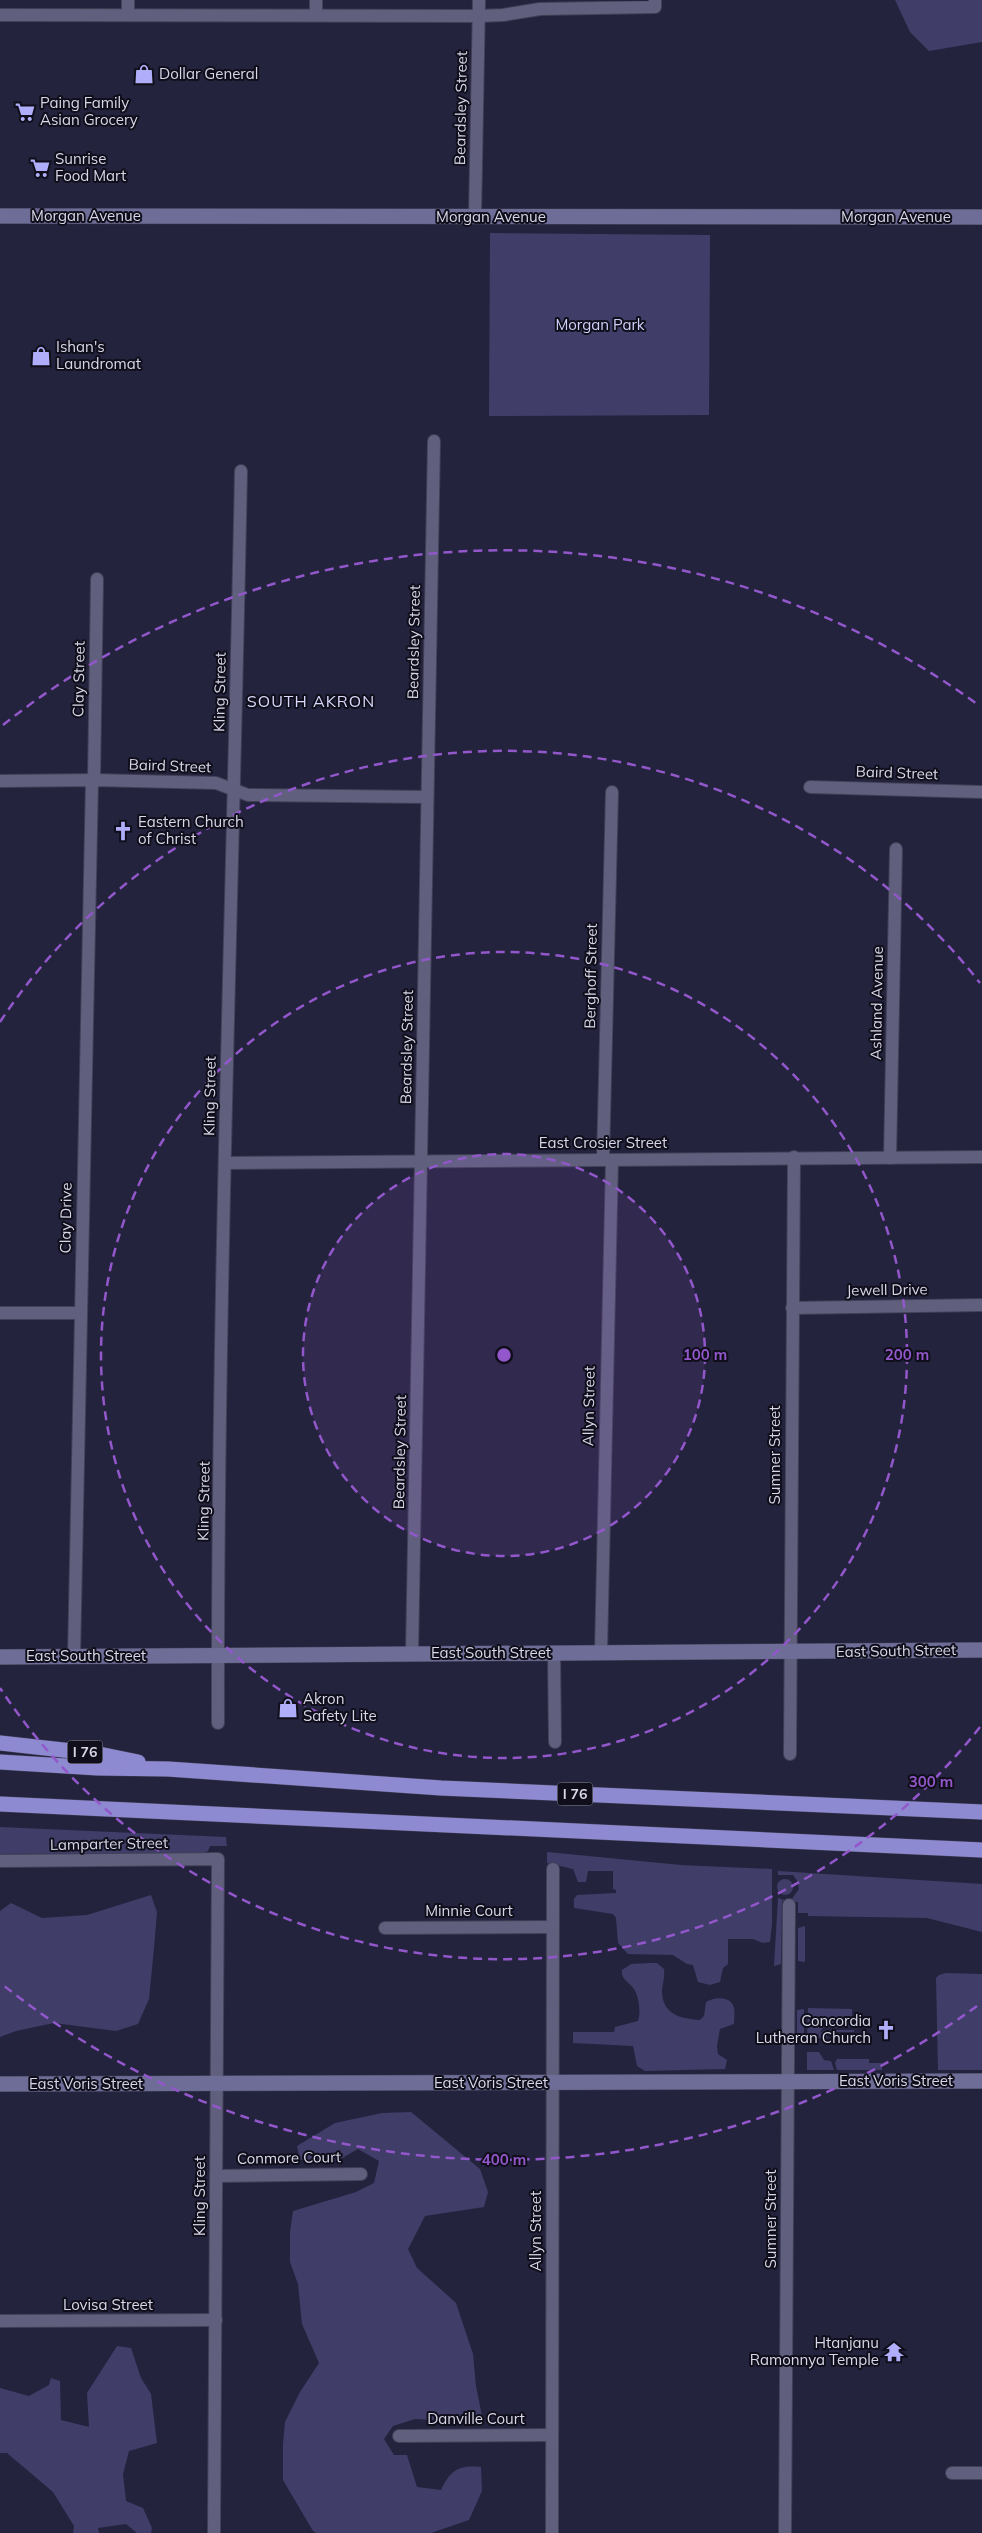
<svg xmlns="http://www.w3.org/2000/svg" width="982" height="2533" font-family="Mulish,sans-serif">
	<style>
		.green { fill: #403d69 }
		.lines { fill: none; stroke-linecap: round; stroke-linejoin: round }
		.street-casing { stroke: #424057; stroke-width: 14 }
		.secondary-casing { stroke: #424057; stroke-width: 16 }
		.highway-casing { stroke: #424057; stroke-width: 16 }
		.street { stroke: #60607e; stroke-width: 12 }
		.secondary { stroke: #6e6d97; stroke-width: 15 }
		.highway { stroke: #8e8ad2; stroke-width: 15 }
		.ring { fill: none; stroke: #9257ca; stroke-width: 2.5; stroke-dasharray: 9 6 }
		.labels { text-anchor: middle; stroke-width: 4; stroke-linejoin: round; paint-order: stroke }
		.shield { fill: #0f0e1a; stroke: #9b9bab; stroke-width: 1 }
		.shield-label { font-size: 14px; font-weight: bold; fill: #d7d7e9 }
		.poi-label { font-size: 15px; fill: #d7d7e9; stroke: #0f0e1a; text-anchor: start }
		.street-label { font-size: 15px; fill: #d7d7e9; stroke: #0f0e1a }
		.park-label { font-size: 15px; fill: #d0d0fc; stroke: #0f0e1a }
		.neighbourhood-label { font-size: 16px; letter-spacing: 1px; fill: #d9d9fd; stroke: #0f0e1a }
		.centre { fill: #9257ca; stroke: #0f0e1a; stroke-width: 2.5 }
		.ring-label { font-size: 15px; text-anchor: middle; font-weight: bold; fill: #9257ca; stroke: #0f0e1a; stroke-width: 4; stroke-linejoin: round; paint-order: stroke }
	</style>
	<rect width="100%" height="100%" fill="#24233d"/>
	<g class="green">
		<polygon points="895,0 982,0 982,42 929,51 910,32"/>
		<polygon points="490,233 710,235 709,415 489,416"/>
		<polygon points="0,1827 226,1837 227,1846 210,1846 208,1851 203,1853 0,1854"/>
		<polygon points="547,1852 681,1865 772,1869 772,1924 770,1942 763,1943 753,1939 728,1939 728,1964 723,1968 720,1982 710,1985 698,1982 693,1965 687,1964 673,1955 628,1954 618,1943 616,1918 613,1914 574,1908 574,1899 577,1895 616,1893 616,1890 613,1889 613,1871 588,1871 586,1882 578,1882 573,1869 547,1863"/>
		<polygon points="778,1871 982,1884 982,1932 927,1918 808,1916 808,1913 798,1913 798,1902 782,1901 781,1964 774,1966 778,1898 784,1900 792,1899 799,1889 798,1882 793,1875 778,1875"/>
		<circle cx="785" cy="1887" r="8"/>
		<polygon points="151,1895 157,1912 154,1948 149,1999 138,2024 116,2031 54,2023 16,2031 0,2037 0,1911 11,1903 42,1918 87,1915"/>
		<polygon points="805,1926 805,1962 798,1961 798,1928"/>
		<path d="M650,1963H657L664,1969C665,1976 663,1982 662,1989C661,2014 680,2019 700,2020L704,2016L706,2002C714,1997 731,1995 734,2008C735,2012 734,2019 734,2024L720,2029L717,2046L718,2054L727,2060L725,2069L645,2071L637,2066L633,2046L573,2043V2032H614L615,2027L638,2021C641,2013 639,1997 634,1989C629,1981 621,1981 622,1970L631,1964Z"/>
		<polygon points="946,1973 982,1974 982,2070 938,2070 936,1978 939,1975"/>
		<polygon points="808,2008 852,2009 852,2027 823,2028 816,2037 807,2037"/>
		<polygon points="804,2009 804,2038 797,2036 797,2010"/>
		<polygon points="825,2030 854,2030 854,2032 827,2032 827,2038 818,2038 819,2033"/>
		<polygon points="807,2052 819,2052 824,2060 831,2061 834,2070 807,2070"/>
		<polygon points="837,2059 869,2059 869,2063 882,2063 882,2070 837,2070 835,2063"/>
		<path d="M411,2112L480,2169L488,2192L484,2207L425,2216L408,2249L417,2268L456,2303L473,2354L476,2386L483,2421L482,2423L415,2419L393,2426L384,2439L394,2455H407L417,2487L441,2490C451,2470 458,2465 481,2467L482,2491L469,2520L431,2533H316L313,2531L283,2480V2444L285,2422L300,2392L319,2363L302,2324L298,2284L290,2262V2232L293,2211L356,2192L374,2183L379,2161L358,2149L337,2161L300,2160L297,2146L335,2123L382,2113Z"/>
		<polygon points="117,2346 131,2348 141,2378 151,2394 157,2443 129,2451 123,2474 126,2501 143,2508 152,2528 151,2533 137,2533 126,2524 98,2528 99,2533 73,2533 74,2526 53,2492 7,2453 0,2453 0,2388 29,2396 49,2385 51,2378 60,2381 61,2420 89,2427 87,2393"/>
	</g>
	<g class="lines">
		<defs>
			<g id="street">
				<polyline points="0,15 479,16 503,15 540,9 655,7 655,0"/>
				<polyline points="128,15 128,0"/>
				<polyline points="316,15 316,0"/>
				<polyline points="475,217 479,0"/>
				<polyline points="94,780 97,579"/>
				<polyline points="0,781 94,780 216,783 248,795 427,797"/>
				<polyline points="810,787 982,792"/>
				<polyline points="890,1158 896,849"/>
				<polyline points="603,1160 612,792"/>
				<polyline points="225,1163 982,1157"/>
				<polyline points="792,1308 982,1305"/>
				<polyline points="0,1313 81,1313"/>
				<polyline points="554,1652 555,1742"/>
				<polyline points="601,1652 612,1160"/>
				<polyline points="412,1653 434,441"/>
				<polyline points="74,1657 92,780"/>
				<path d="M218,1723C217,1306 233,888 241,471"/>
				<polyline points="790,1754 794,1157"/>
				<polyline points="0,1861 218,1859 214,2533"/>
				<polyline points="385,1928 553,1927"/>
				<polyline points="216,2176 361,2174"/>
				<polyline points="0,2321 216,2320"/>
				<polyline points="399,2436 552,2435"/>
				<polyline points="952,2473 982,2473"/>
				<polyline points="552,2533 553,1869"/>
				<polyline points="785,2533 789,1905"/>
			</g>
			<g id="secondary">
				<polyline points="0,216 982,217"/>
				<polyline points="0,1657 982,1650"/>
				<polyline points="0,2084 982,2081"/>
			</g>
			<g id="highway">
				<polyline points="0,1743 99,1754 138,1762"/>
				<polyline points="0,1762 98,1768 168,1769 441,1788 982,1812"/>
				<polyline points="0,1804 982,1850"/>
			</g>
		</defs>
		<use href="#street" class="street-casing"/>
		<use href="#secondary" class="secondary-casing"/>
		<use href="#highway" class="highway-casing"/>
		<use href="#street" class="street"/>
		<use href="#secondary" class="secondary"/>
		<use href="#highway" class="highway"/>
	</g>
	<circle cx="504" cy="1355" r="201" fill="#9257ca" fill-opacity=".12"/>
	<g class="ring">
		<circle cx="504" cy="1355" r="201"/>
		<circle cx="504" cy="1355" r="403"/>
		<path d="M980 1727A604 604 0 0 1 0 1688M0 1022A604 604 0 0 1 980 983"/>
		<path d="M977 2006A805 805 0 0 1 3 1985M3 725A805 805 0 0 1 977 704"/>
	</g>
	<defs>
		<symbol id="shop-bare" viewBox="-9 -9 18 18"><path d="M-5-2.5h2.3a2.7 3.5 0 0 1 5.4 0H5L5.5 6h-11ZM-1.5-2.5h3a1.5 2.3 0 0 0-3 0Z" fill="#b0aefa" stroke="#0f0e1a" stroke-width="2.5" paint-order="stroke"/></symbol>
		<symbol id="supermarket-bare" viewBox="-9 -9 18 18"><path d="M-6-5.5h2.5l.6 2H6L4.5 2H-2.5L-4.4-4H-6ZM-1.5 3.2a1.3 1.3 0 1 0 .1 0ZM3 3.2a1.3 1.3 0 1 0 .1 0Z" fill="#b0aefa" stroke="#0f0e1a" stroke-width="2.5" paint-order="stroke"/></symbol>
		<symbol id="church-bare" viewBox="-9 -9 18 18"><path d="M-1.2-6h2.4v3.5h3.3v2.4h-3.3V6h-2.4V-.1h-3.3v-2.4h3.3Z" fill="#b0aefa" stroke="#0f0e1a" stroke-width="2.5" paint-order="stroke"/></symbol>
		<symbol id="temple-bare" viewBox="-9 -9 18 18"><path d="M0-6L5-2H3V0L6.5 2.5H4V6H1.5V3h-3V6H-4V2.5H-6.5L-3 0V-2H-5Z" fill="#b0aefa" stroke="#0f0e1a" stroke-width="2.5" paint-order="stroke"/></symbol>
	</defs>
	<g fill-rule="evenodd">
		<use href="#shop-bare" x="130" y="60" width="28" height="28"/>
		<use href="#supermarket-bare" x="11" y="98" width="28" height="28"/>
		<use href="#supermarket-bare" x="26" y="154" width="28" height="28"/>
		<use href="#shop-bare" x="27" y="342" width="28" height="28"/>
		<use href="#church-bare" x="109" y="817" width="28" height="28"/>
		<use href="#shop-bare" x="274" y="1694" width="28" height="28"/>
		<use href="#church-bare" x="872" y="2016" width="28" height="28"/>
		<use href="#temple-bare" x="880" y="2338" width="28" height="28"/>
	</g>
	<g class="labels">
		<g class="shield">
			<rect x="67.5" y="1740.5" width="35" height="23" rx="4"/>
			<rect x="557.5" y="1782.5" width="35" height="23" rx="4"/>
		</g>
		<g class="shield-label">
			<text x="85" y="1757">I 76</text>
			<text x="575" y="1799">I 76</text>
		</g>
		<g class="poi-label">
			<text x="159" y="79">Dollar General</text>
			<text x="40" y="108">Paing Family<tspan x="40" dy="17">Asian Grocery</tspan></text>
			<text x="55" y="164">Sunrise<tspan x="55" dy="17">Food Mart</tspan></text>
			<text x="56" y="352">Ishan's<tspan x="56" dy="17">Laundromat</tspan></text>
			<text x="138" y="827">Eastern Church<tspan x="138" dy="17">of Christ</tspan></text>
			<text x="303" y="1704">Akron<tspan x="303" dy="17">Safety Lite</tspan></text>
			<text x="871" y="2026" text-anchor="end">Concordia<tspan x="871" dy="17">Lutheran Church</tspan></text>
			<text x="879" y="2348" text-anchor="end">Htanjanu<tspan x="879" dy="17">Ramonnya Temple</tspan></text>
		</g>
		<g class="street-label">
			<text transform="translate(461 108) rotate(-89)" y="5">Beardsley Street</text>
			<text x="86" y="221">Morgan Avenue</text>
			<text x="491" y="222">Morgan Avenue</text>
			<text x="896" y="222">Morgan Avenue</text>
			<text transform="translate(414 642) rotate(-89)" y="5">Beardsley Street</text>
			<text transform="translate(79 679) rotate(-89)" y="5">Clay Street</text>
			<text transform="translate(220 692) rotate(-89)" y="5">Kling Street</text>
			<text transform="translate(170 766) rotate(2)" y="5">Baird Street</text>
			<text transform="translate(897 773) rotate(2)" y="5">Baird Street</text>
			<text transform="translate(591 976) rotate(-89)" y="5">Berghoff Street</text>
			<text transform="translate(877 1003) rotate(-89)" y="5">Ashland Avenue</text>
			<text transform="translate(407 1047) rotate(-89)" y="5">Beardsley Street</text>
			<text transform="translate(210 1096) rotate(-89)" y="5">Kling Street</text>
			<text x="603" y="1148">East Crosier Street</text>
			<text transform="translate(66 1218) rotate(-89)" y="5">Clay Drive</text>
			<text transform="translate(887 1290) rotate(-1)" y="5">Jewell Drive</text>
			<text transform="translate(589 1406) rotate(-89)" y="5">Allyn Street</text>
			<text transform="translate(400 1452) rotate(-89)" y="5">Beardsley Street</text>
			<text transform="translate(775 1455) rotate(-90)" y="5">Sumner Street</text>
			<text transform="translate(204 1501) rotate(-89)" y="5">Kling Street</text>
			<text transform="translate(896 1651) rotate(-1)" y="5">East South Street</text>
			<text x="491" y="1658">East South Street</text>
			<text x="86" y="1661">East South Street</text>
			<text transform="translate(109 1844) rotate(-1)" y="5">Lamparter Street</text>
			<text x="469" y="1916">Minnie Court</text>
			<text x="896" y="2086">East Voris Street</text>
			<text x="491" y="2088">East Voris Street</text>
			<text x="86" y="2089">East Voris Street</text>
			<text transform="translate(289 2158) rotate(-1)" y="5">Conmore Court</text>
			<text transform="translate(200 2196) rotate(-90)" y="5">Kling Street</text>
			<text transform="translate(771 2219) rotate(-90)" y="5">Sumner Street</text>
			<text transform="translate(536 2231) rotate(-90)" y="5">Allyn Street</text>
			<text x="108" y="2310">Lovisa Street</text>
			<text x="476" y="2424">Danville Court</text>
		</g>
		<g class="park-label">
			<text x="600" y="330">Morgan Park</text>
		</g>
		<g class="neighbourhood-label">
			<text x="311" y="707">SOUTH AKRON</text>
		</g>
	</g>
	<circle cx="504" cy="1355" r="8" class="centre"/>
	<g class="ring-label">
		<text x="705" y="1360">100 m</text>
		<text x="907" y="1360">200 m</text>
		<text x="931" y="1787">300 m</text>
		<text x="504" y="2165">400 m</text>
	</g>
</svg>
